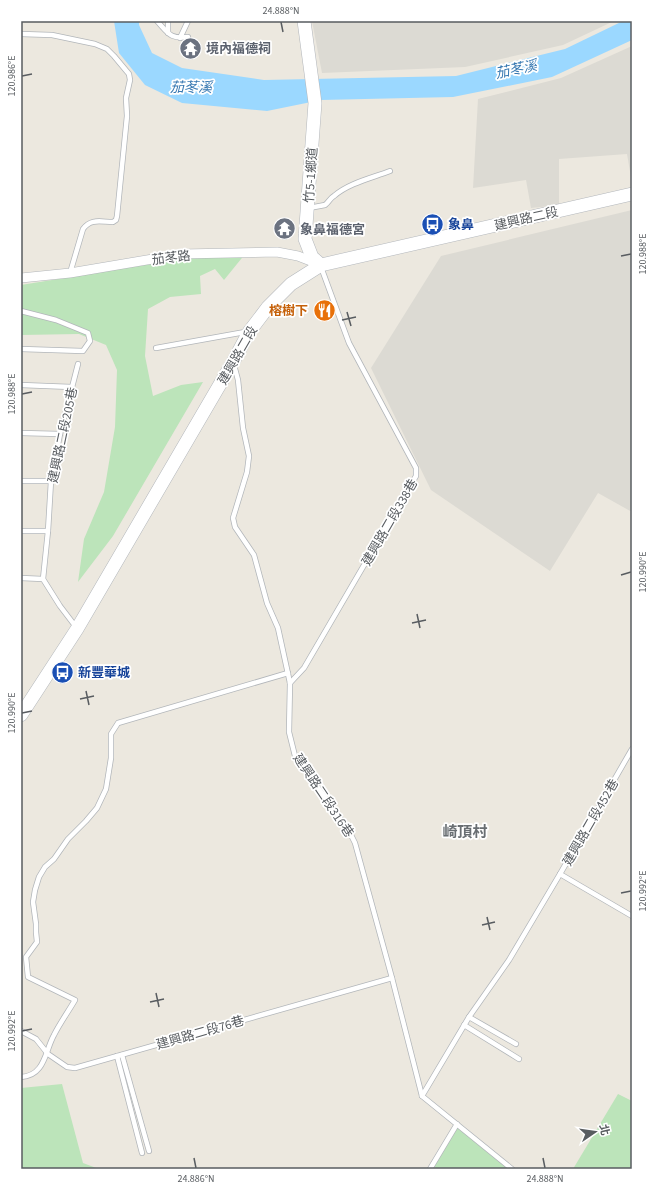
<svg xmlns="http://www.w3.org/2000/svg" width="653" height="1190" font-family="'Source Sans 3','Noto Sans TC',sans-serif">
	<style>
		.industrial { fill: #dcdad3 }
		.green { fill: #bce4ba }
		.water { fill: #9bd8ff }
		.lines { fill: none; stroke-linecap: round; stroke-linejoin: round }
		.lane-casing { stroke: #b2b6ba; stroke-width: 6 }
		.street-casing { stroke: #b2b6ba; stroke-width: 10 }
		.secondary-casing { stroke: #b3b7bc; stroke-width: 14 }
		.lane { stroke: #fff; stroke-width: 4.5 }
		.street { stroke: #fff; stroke-width: 9 }
		.secondary { stroke: #fff; stroke-width: 13 }
		.ticks { fill: none; stroke: #585c60; stroke-width: 1.5 }
		.labels { text-anchor: middle; stroke-width: 3.5; stroke-linejoin: round; paint-order: stroke }
		.worship-label { font-size: 13px; font-weight: bold; fill: #5b616d; stroke: #fff; text-anchor: start }
		.street-label { font-size: 13px; fill: #585c60; stroke: #fff }
		.transit-label { font-size: 13px; font-weight: bold; fill: #164399; stroke: #fff; text-anchor: start }
		.food-label { font-size: 13px; font-weight: bold; fill: #c56008; stroke: #fff; text-anchor: end }
		.water-label { font-size: 14px; font-style: italic; fill: #3879b2; stroke: #fff }
		.quarter-label { font-size: 15px; font-weight: bold; fill: #696e72; stroke: #fff }
		.neatline { fill: none; stroke: #585c60; stroke-width: 1.5 }
		.ticks-label { font-size: 10px; text-anchor: middle; fill: #585c60 }
	</style>
	<rect width="100%" height="100%" fill="#ece8df"/>
	<g class="industrial">
		<polygon points="312,21 614,21 563,45 465,67 322,73"/>
		<polygon points="632,46 632,183 627,154 559,159 559,205 531,208 526,180 473,188 478,99 561,78"/>
		<polygon points="632,210 632,512 598,493 550,571 431,490 371,368 441,256"/>
	</g>
	<g class="green">
		<polygon points="250,248 224,280 215,269 200,276 201,294 170,297 148,309 145,356 153,396 181,385 203,382 113,536 78,582 84,539 104,492 115,427 117,370 106,345 79,334 21,335 21,285"/>
		<polygon points="62,1084 83,1163 99,1169 21,1169 21,1088"/>
		<polygon points="618,1094 632,1101 632,1169 573,1169"/>
		<polygon points="457,1124 512,1169 437,1169 431,1164"/>
	</g>
	<polygon class="water" points="114,21 139,21 139,25 152,53 182,68 264,80 456,76 565,49 623,21 632,21 632,40 552,77 453,97 321,100 267,111 182,103 145,85 119,53"/>
	<g class="lines">
		<defs>
			<g id="lane">
				<path d="M157,21C169,34 170,39 188,37"/>
				<polyline points="168,21 168,33"/>
				<path d="M21,34L52,35L95,44L107,49L114,56L129,74L130,80L126,98L127,116L117,216L116,220L113,222C101,222 91,218 83,229L70,273"/>
				<polyline points="180,38 188,21"/>
				<path d="M309,208L325,205C329,202 330,198 334,196C349,183 372,178 390,171"/>
				<polyline points="21,311 56,320 88,333 90,341 83,351 21,349"/>
				<polyline points="156,348 245,332"/>
				<polyline points="234,365 238,380 243,428 249,456 247,472 233,518 235,527 254,555 267,603 278,628 290,683 289,732 295,756 348,829 355,843 392,978 422,1096 512,1169"/>
				<polyline points="21,385 72,387"/>
				<polyline points="21,433 60,434"/>
				<polyline points="21,481 51,481"/>
				<polyline points="21,531 48,531"/>
				<polyline points="21,578 43,579"/>
				<polyline points="76,627 60,606 43,579 48,531 51,481 60,434 78,364"/>
				<polyline points="290,683 304,668 416,476 416,468 349,343 321,267"/>
				<polyline points="560,874 632,916"/>
				<polyline points="469,1017 516,1044"/>
				<polyline points="464,1025 519,1059"/>
				<polyline points="21,1031 36,1039 48,1054 67,1067 75,1068 392,978"/>
				<polyline points="122,1055 149,1151"/>
				<polyline points="117,1056 142,1153"/>
				<path d="M21,1077C45,1076 45,1051 54,1035C60,1023 68,1012 75,1000L28,977L26,957L37,942L36,932V924L33,902L35,890L39,877L45,867L54,859L68,839L86,821L97,808L106,789L111,758V734L118,723L288,673"/>
				<polyline points="422,1096 469,1017 509,960 560,874 632,749"/>
				<polyline points="430,1169 457,1124"/>
			</g>
			<polyline id="street" points="21,278 70,273 182,254 277,252 298,256 316,263"/>
			<g id="secondary">
				<polyline points="304,21 315,103 305,239 312,257 321,265"/>
				<polyline points="21,715 77,629 233,362 249,332 268,307 291,284 321,265 632,194"/>
			</g>
		</defs>
		<use href="#lane" class="lane-casing"/>
		<use href="#street" class="street-casing"/>
		<use href="#secondary" class="secondary-casing"/>
		<use href="#lane" class="lane"/>
		<use href="#street" class="street"/>
		<use href="#secondary" class="secondary"/>
	</g>
	<path class="ticks" d="M281,22L283,32M22,76L32,74M621,256L631,254M347,312L351,326M342,320L356,317M22,394L32,392M621,575L631,572M417,614L420,628M412,623L426,620M86,691L89,705M80,699L94,696M22,713L32,711M621,893L631,891M487,917L490,930M482,925L495,922M156,993L159,1007M150,1002L164,999M22,1031L32,1029M194,1158L196,1168M543,1158L545,1168"/>
	<defs>
		<symbol id="temple-disc" viewBox="-11 -11 22 22"><circle r="9.5" fill="#6b7280" stroke="#fff"/><path d="M0-6L5-2H3V0L6.5 2.5H4V6H1.5V3h-3V6H-4V2.5H-6.5L-3 0V-2H-5Z" fill="#fff"/></symbol>
		<symbol id="bus-disc" viewBox="-11 -11 22 22"><circle r="9.5" fill="#1a4fb4" stroke="#fff"/><path d="M-5-6H5V4H4V6H2V4H-2V6H-4V4H-5ZM-3.5-4V0h7V-4ZM-3.5 1.2v1.5H-2V1.2ZM2 1.2v1.5H3.5V1.2Z" fill="#fff"/></symbol>
		<symbol id="restaurant-disc" viewBox="-11 -11 22 22"><circle r="9.5" fill="#e8710a" stroke="#fff"/><path d="M-5-6h1v4h1v-4h1v4h1v-4h1v5L-1.5 .5V6h-2V.5L-5-1ZM5-6V6H3V1.5H1.5Q1.5-4 5-6Z" fill="#fff"/></symbol>
	</defs>
	<g fill-rule="evenodd">
		<use href="#temple-disc" x="178" y="36" width="25" height="25"/>
		<use href="#bus-disc" x="420" y="212" width="25" height="25"/>
		<use href="#temple-disc" x="272" y="216" width="25" height="25"/>
		<use href="#restaurant-disc" x="312" y="298" width="25" height="25"/>
		<use href="#bus-disc" x="50" y="660" width="25" height="25"/>
	</g>
	<g class="labels">
		<g class="worship-label">
			<text x="206" y="53">境內福德祠</text>
			<text x="300" y="234">象鼻福德宮</text>
		</g>
		<g class="street-label">
			<text transform="translate(310 175) rotate(-86)" y="5">竹5-1鄉道</text>
			<text transform="translate(526 218) rotate(-13)" y="5">建興路二段</text>
			<text transform="translate(171 257) rotate(-7)" y="5">茄苳路</text>
			<text transform="translate(237 355) rotate(-60)" y="5">建興路二段</text>
			<text transform="translate(62 435) rotate(-78)" y="5">建興路二段205巷</text>
			<text transform="translate(389 522) rotate(-60)" y="5">建興路二段338巷</text>
			<text transform="translate(324 795) rotate(56)" y="5">建興路二段316巷</text>
			<text transform="translate(590 822) rotate(-60)" y="5">建興路二段452巷</text>
			<text transform="translate(200 1032) rotate(-16)" y="5">建興路二段76巷</text>
		</g>
		<g class="transit-label">
			<text x="448" y="229">象鼻</text>
			<text x="78" y="677">新豐華城</text>
		</g>
		<g class="food-label">
			<text x="308" y="315">榕樹下</text>
		</g>
		<g class="water-label">
			<text transform="translate(516 69) rotate(-12)" y="5">茄苳溪</text>
			<text x="191" y="92">茄苳溪</text>
		</g>
		<g class="quarter-label">
			<text x="465" y="837">崎頂村</text>
		</g>
	</g>
	<rect width="653" height="1190" fill="none" stroke="#ffffff" stroke-width="44"/>
	<g transform="translate(595 1132) rotate(77)" stroke="#ffffff" stroke-width="3" paint-order="stroke">
	<path d="M0-3L7 15L0 10L-7 15Z" fill="#585c60"/>
	<text y="-6" font-size="11" font-weight="bold" text-anchor="middle" fill="#585c60">北</text>
	</g>
	<rect x="22" y="22" width="609" height="1146" class="neatline"/>
	<g class="ticks-label">
		<text x="281" y="14">24.888°N</text>
		<text transform="translate(11 76) rotate(-90)" y="4">120.986°E</text>
		<text transform="translate(642 254) rotate(-90)" y="4">120.988°E</text>
		<text transform="translate(11 394) rotate(-90)" y="4">120.988°E</text>
		<text transform="translate(642 572) rotate(-90)" y="4">120.990°E</text>
		<text transform="translate(11 713) rotate(-90)" y="4">120.990°E</text>
		<text transform="translate(642 891) rotate(-90)" y="4">120.992°E</text>
		<text transform="translate(11 1031) rotate(-90)" y="4">120.992°E</text>
		<text x="196" y="1182">24.886°N</text>
		<text x="545" y="1182">24.888°N</text>
	</g>
</svg>
